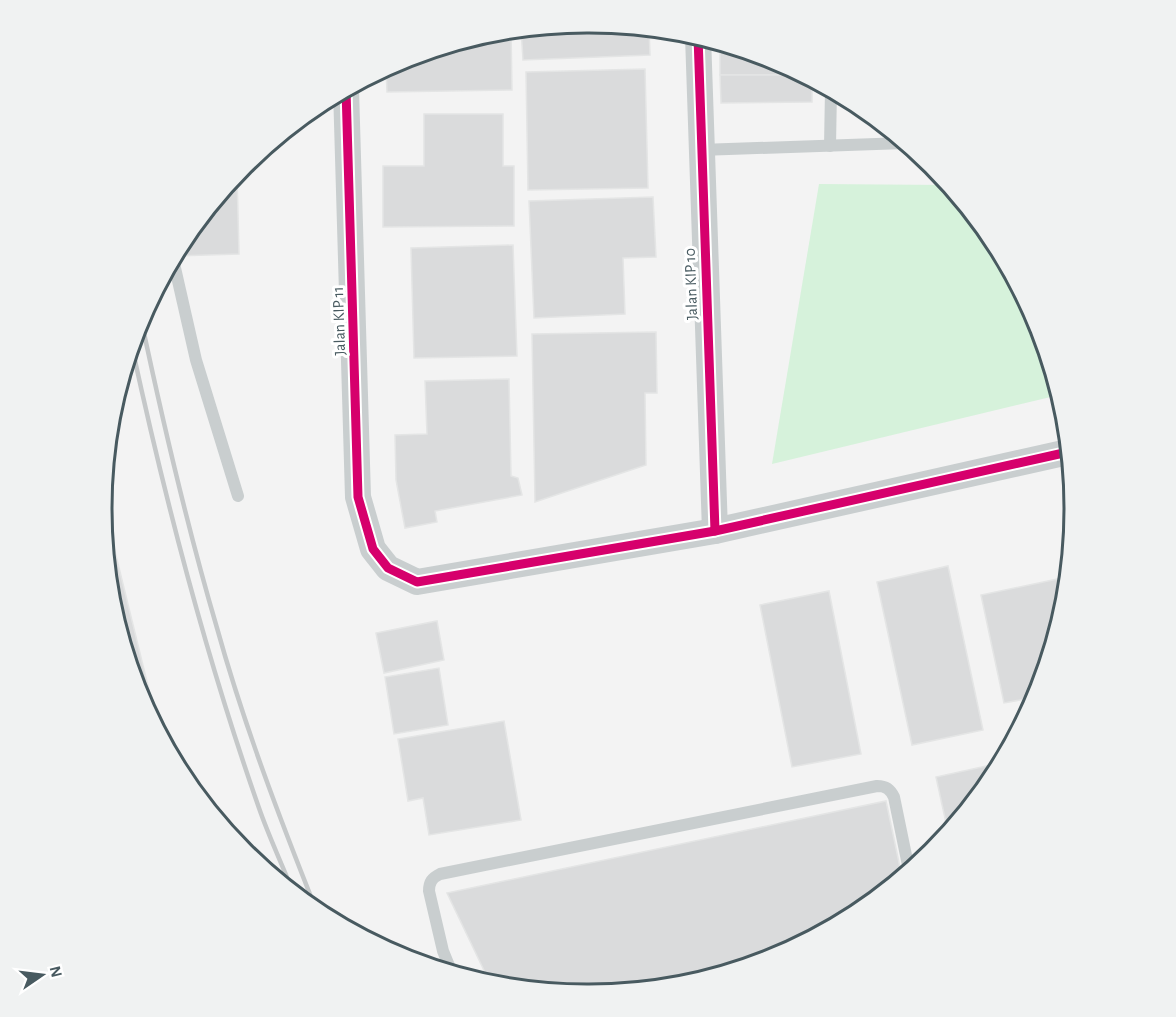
<svg xmlns="http://www.w3.org/2000/svg" width="1176" height="1017" font-family="'Alegreya Sans',sans-serif">
	<style>
		.green { fill: #d6f2db }
		.building { fill: #dadbdc; stroke: #e4e5e5; stroke-width: 1.5 }
		.lines { fill: none; stroke-linecap: round; stroke-linejoin: round }
		.service { stroke: #c9cecf; stroke-width: 12 }
		.minor { stroke: #c9cecf; stroke-width: 26 }
		.rail { stroke: #c5c8c9; stroke-width: 4.5 }
		.cycleway-casing { stroke: #fff; stroke-width: 13 }
		.cycleway { stroke: #d6006c; stroke-width: 9 }
		.labels { text-anchor: middle; stroke-width: 6; stroke-linejoin: round; paint-order: stroke }
		.street-label { font-size: 16px; fill: #485a60; stroke: #fff }
		.rim { fill: none; stroke: #485a60; stroke-width: 3 }
	</style>
	<rect width="100%" height="100%" fill="#f3f3f3"/>
	<polygon class="green" points="819,184 948,185 992,239 1037,323 1059,395 772,464"/>
	<g class="building">
		<polygon points="588,23 649,29 650,55 523,60 521,29"/>
		<polygon points="511,30 512,90 387,92 386,68 402,59 494,32"/>
		<polygon points="720,47 734,47 774,60 802,75 720,75"/>
		<polygon points="645,69 648,188 528,190 526,72"/>
		<polygon points="720,75 802,75 812,80 812,102 721,103"/>
		<polygon points="424,114 503,114 503,166 514,166 514,226 383,227 383,166 424,166"/>
		<polygon points="237,174 239,254 176,256 184,238"/>
		<polygon points="653,197 656,257 623,258 625,314 534,318 529,201"/>
		<polygon points="513,245 517,356 414,358 411,248"/>
		<polygon points="656,332 657,393 645,393 646,465 535,502 532,334"/>
		<polygon points="509,379 511,476 518,478 522,495 435,511 437,522 405,528 396,480 395,435 427,434 425,381"/>
		<polygon points="108,523 151,698 142,700 111,603 104,524"/>
		<polygon points="948,566 983,730 912,745 877,582"/>
		<polygon points="1067,577 1065,604 1037,695 1036,697 1004,703 981,595"/>
		<polygon points="829,591 861,754 792,767 760,605"/>
		<polygon points="437,621 444,660 384,673 376,633"/>
		<polygon points="439,668 448,725 394,734 385,677"/>
		<polygon points="152,699 168,748 143,701"/>
		<polygon points="504,721 521,820 429,835 423,798 408,801 398,739"/>
		<polygon points="1000,763 992,779 948,832 936,777"/>
		<polygon points="886,801 902,877 858,913 774,958 682,985 588,994 491,985 447,893"/>
	</g>
	<g class="lines">
		<g class="service">
			<polyline points="830,146 831,90"/>
			<polyline points="700,150 905,143"/>
			<polyline points="173,259 196,360 238,496"/>
			<path d="M452,973L443,951L429,891C429,882 432,878 440,874L877,786C886,786 890,789 894,797L909,870"/>
		</g>
		<g class="minor">
			<polyline points="698,36 715,531"/>
			<polyline points="346,89 358,497 373,549 388,568 417,582 715,531 1068,452"/>
		</g>
		<g class="rail">
			<path d="M141,319C163,423 187,526 217,628C244,725 280,819 317,912"/>
			<path d="M132,347C166,504 206,657 259,808C269,837 282,864 293,892"/>
		</g>
		<defs>
			<g id="cycleway">
				<polyline points="698,36 715,531"/>
				<polyline points="346,89 358,497 373,549 388,568 417,582 715,531 1068,452"/>
			</g>
		</defs>
		<use href="#cycleway" class="cycleway-casing"/>
		<use href="#cycleway" class="cycleway"/>
	</g>
	<g class="labels">
		<g class="street-label">
			<text transform="translate(690 284) rotate(-92)" y="6">Jalan KIP 10</text>
			<text transform="translate(338 321) rotate(-92)" y="6">Jalan KIP 11</text>
		</g>
	</g>
	<path d="M0 0H1176V1017H0ZM587 33H589A475 475 0 0 1 1064 508V509A475 475 0 0 1 589 984H587A475 475 0 0 1 112 509V508A475 475 0 0 1 587 33Z" fill="#f0f2f2" fill-rule="evenodd"/>
	<path class="rim" d="M587 33H589A475 475 0 0 1 1064 508V509A475 475 0 0 1 589 984H587A475 475 0 0 1 112 509V508A475 475 0 0 1 587 33Z"/>
	<g transform="translate(42 975) rotate(76)" stroke="#ffffff" stroke-width="4.5" paint-order="stroke">
	<path d="M0-4.5L10 22L0 15L-10 22Z" fill="#485a60"/>
	<text y="-9" font-size="16" font-weight="bold" text-anchor="middle" fill="#485a60">N</text>
	</g>
</svg>
